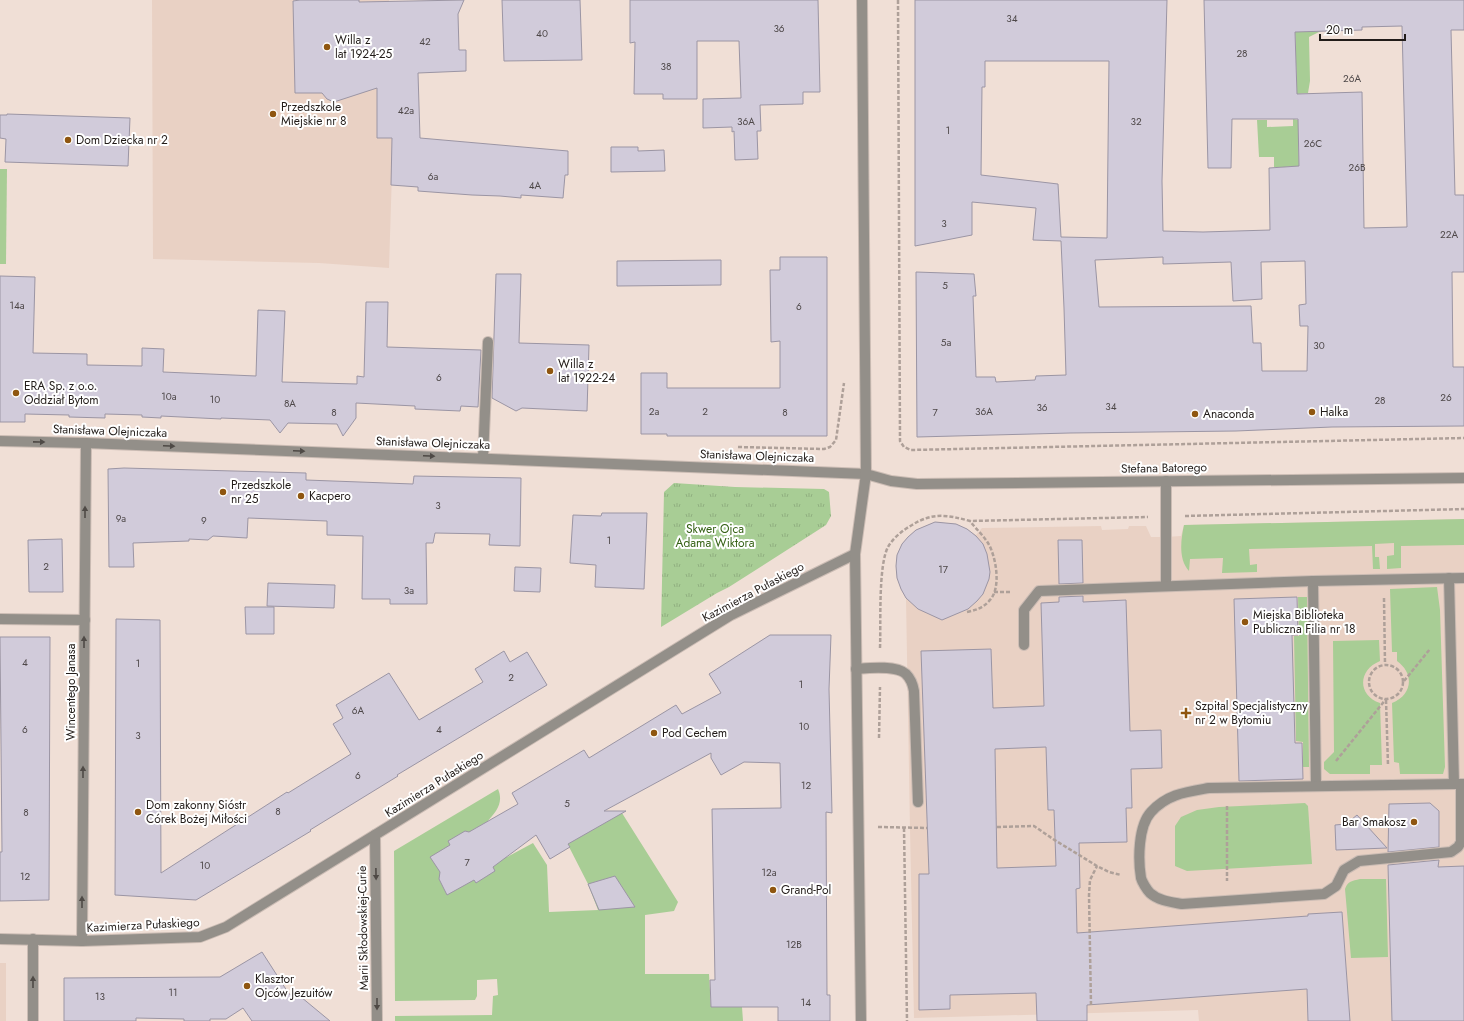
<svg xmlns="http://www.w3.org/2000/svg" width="1464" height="1021" font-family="Jost,sans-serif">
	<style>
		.built { fill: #e9d1c4 }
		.grass { fill: #a8cd95 }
		.park { fill: url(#park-tufts) }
		.building { fill: #d1cbda; stroke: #9b95a4; fill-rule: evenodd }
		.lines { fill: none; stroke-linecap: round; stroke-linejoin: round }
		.lane-casing { stroke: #cbbcb4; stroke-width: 12 }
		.street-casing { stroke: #cbbcb4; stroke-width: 12 }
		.path { stroke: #aea099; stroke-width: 2.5; stroke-dasharray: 4 2; stroke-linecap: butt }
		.lane { stroke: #938f89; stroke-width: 10 }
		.street { stroke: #938f89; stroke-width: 10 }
		.oneway { fill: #4f4a46 }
		.poi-dot { fill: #8f5610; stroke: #fff; stroke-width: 1.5 }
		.labels { text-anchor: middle; stroke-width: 4; stroke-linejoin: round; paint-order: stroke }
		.number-label { font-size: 10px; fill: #4e4849 }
		.poi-label { font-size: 12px; fill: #221c19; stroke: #fff; text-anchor: start }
		.street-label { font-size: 12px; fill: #221c19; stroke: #fff }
		.park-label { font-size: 12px; fill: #366216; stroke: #fff }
	</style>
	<defs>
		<pattern id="park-tufts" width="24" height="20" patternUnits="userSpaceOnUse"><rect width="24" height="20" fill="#a8cd95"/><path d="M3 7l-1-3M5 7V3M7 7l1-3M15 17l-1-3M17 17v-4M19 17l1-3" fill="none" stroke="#90af80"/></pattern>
	</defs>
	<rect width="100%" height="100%" fill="#f0dfd6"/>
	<g class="built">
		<polygon points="152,0 389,0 393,140 389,268 319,263 153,259"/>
		<polygon points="1464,519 1464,1013 1393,1021 1199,1021 1198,1010 914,1018 910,829 906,598 901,589 897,578 896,566 897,555 902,544 908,537 916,530 935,522 956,524 967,529 976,535 982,528 1101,526 1102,530 1128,529 1129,526 1146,526 1151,537 1166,537 1181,536 1184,525"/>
		<rect x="0" y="963" width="6" height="58"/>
	</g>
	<g class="grass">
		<polygon points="1321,31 1309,37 1310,81 1308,93 1297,94 1295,32"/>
		<polygon points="1293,119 1298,120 1299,167 1274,167 1274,157 1259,157 1257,120 1267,120 1267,127 1293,126"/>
		<polygon points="0,169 7,169 6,264 0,264"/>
		<path d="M1464,519V545L1401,546V568L1387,569V556L1394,555V543L1375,544V557H1379L1380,569H1373L1372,546L1249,549L1250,565L1257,564V572L1222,573L1223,558L1190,559L1189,571C1178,559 1181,539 1184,525Z"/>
		<path d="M1437,587L1440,610L1445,767L1443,774H1400L1399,763L1394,762L1392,703C1412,695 1415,674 1397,661V652H1392L1390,589Z"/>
		<polygon points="1298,597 1307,597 1309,767 1303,767 1303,742 1296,741 1294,636 1299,636"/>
		<path d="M1379,640L1380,661C1358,670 1357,695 1380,703L1382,765H1370V774H1330L1324,769V762L1334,752L1333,641Z"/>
		<path d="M498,789C504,803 496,812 487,822L507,857L533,843L547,865L549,912L598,910L588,884L565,839L622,813L678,902L674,911L645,915V974H709L711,1007H742L743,1021H395V1016L492,1015L493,996L498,995L497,979L477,980V996L475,1000L395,1001L394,851Z"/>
		<polygon points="1305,803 1308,806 1312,864 1187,871 1175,866 1175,826 1181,817 1197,810 1219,807"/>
		<path d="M1360,879H1386L1388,957L1351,958L1345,889C1348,881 1352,881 1360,879Z"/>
	</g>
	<polygon class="park" points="674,483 735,487 824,489 829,492 831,516 826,525 729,587 717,593 661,627 664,492"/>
	<g class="building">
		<polygon points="300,0 359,0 359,2 464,0 458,14 459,50 466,50 466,71 418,73 420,138 568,151 568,175 565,175 563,198 521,195 521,198 500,196 472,195 418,191 418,187 391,185 392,138 377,138 377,88 334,102 327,99 322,93 295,93 293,1"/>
		<polygon points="502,0 580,0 582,60 504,61"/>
		<polygon points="630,0 818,0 820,92 803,92 803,104 760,105 761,131 757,131 758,159 735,160 734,131 732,132 732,127 703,128 703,99 741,98 739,41 697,41 697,99 663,99 663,94 634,94 635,42 630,43"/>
		<path d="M915,0H1167L1162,181L1163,231L1203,232L1270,230L1269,168L1299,166L1298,119H1232L1231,168H1208L1204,0H1464V30H1451L1455,195H1464V272H1452L1453,367H1464V426L1332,427L1236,431L1070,433L917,437L916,272L974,274L976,296H973L976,377H995L996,382L1035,380L1036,376L1066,375L1064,308L1061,241L1033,240L1036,208L972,202V235L915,246ZM1402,26L1407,227L1364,228L1362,92L1297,94L1295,32L1362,30V27ZM985,61H1109L1107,238L1061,237L1058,184L981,175L982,87H985ZM1163,257V264L1231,262L1233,301L1262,299L1261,262L1305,261L1306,304L1299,305L1300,326H1308L1307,371H1262L1261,343H1253L1251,306L1099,307L1095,260Z"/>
		<polygon points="7,114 130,118 128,166 5,162 6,139 0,138 0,115 7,115"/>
		<polygon points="611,147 638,147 638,151 664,150 665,171 611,172"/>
		<polygon points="780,257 827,257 827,436 667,436 667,434 641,434 641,373 667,373 667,388 780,388 780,341 771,342 770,270 780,270"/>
		<polygon points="721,260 721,285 617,286 617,261"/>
		<polygon points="496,274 521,274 519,343 589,345 587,411 522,408 516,411 492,398"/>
		<polygon points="0,276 35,277 33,353 87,354 87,365 142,366 142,348 164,349 163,372 256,376 258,310 285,311 282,382 357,384 357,376 364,377 366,302 388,302 387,347 481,350 478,407 461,406 460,411 415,409 415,406 356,403 356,418 343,436 337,424 288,423 280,433 270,420 221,418 221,419 161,416 161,418 142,417 142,415 105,414 105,418 69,417 69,415 25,414 25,422 0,422"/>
		<polygon points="124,468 306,473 306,480 413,484 414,476 521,478 520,546 489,545 490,534 435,533 433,543 426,543 427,604 390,604 390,599 362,599 363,536 327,535 327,521 248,518 247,538 213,536 208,540 189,539 189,541 133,543 134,567 109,567 108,469"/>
		<polygon points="602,513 647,513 644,589 595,587 596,565 570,563 573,515 601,516"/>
		<polygon points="935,522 956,524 967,529 976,536 983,544 987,554 990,572 989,579 983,594 977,601 968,609 942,620 918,609 906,598 901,589 897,578 896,566 897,555 902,544 908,537 916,530"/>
		<polygon points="62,539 63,592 29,592 28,540"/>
		<polygon points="1058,540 1082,540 1083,583 1059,584"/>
		<polygon points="515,567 541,568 540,592 514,591"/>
		<polygon points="268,583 335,585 334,608 267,606"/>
		<path d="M1083,596V602L1126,600L1130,731L1161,730L1162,768L1131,769L1132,808H1126L1127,842L1079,843L1080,888L1076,889L1077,933L1308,916V914L1342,912L1350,1021H1308L1307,989L1087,1005V1021H1037L1036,993L950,995V1009L919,1010V874H929L921,651L991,649L993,708L1044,706L1041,603L1059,602V597ZM1046,747L1048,810H1054L1056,866L997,868L995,749Z"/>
		<polygon points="1297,597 1298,635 1292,635 1295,743 1302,743 1303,779 1239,781 1234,599"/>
		<polygon points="245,607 274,607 274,634 246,634"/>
		<polygon points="116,619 160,620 161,873 287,792 288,793 351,754 333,724 343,718 336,705 389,673 419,720 483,682 475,669 504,651 510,662 527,652 547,685 397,775 398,776 310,830 311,831 196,900 115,895"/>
		<polygon points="770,635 831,635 829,689 832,813 826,812 827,995 830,995 830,1021 778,1021 778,1007 711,1007 710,980 715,980 712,809 781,808 780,763 744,762 721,775 711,758 711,753 604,811 626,811 568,844 570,847 550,859 536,835 493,867 495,871 476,883 474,880 447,895 439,879 440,872 430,857 450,845 448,841 465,831 469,832 518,804 512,793 584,750 589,758 676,705 682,714 721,693 709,674"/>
		<polygon points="0,637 50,637 49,900 0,901 0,852 2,852"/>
		<polygon points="1430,803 1439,811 1439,847 1388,852 1389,804"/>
		<polygon points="1357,815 1387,848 1336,850 1335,825 1346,824"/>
		<polygon points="1439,860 1438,867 1464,866 1464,1021 1392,1021 1388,865"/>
		<polygon points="615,876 635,907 599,910 588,884"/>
		<polygon points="262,952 289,994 301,997 330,1021 252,1021 243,1008 226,1019 210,1019 210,1021 184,1021 184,1019 136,1018 136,1021 64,1021 64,978 220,977"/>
	</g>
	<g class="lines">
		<defs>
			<g id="lane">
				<polyline points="1166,481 1166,586"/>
				<polyline points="1449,578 1454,784"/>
				<polyline points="1313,581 1316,786"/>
				<polyline points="0,619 85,620"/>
				<polyline points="1024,645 1024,610 1039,591 1313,581 1464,578"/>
				<path d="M856,669C869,668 896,665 906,674C911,679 913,685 914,691L918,802"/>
				<path d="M1461,784V842L1458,847L1451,852L1359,861L1344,870L1336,886L1324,894L1182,904C1171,902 1159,901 1150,893C1147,890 1142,882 1141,878C1138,860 1138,826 1151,812C1167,794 1186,792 1209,788L1454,784H1464"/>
			</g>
			<g id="street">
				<polyline points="0,441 86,443 866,474 891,481 917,484 1464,478"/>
				<polyline points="483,458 488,342"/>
				<polyline points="375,835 377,1021"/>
				<polyline points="0,939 82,941 200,937 226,927 731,615 855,554"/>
				<polyline points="33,939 33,1021"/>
				<polyline points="82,941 86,443"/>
				<polyline points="861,1021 855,554 866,474 862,0"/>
			</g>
		</defs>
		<use href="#lane" class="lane-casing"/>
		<use href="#street" class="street-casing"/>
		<g class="path">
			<polyline points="898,0 900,441 904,447 911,450 1464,438"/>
			<polyline points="738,447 824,449 830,447 836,440 844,383"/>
			<polyline points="1185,516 1464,509"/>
			<polyline points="994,592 1012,592"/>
			<polyline points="1384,598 1385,664"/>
			<path d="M967,612C976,610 983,608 989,601C1002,589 996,556 988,543C983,535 976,529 970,521"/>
			<path d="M880,648C881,625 878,566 888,547C893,538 903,530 912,525C933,512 948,515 970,521L1148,517"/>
			<circle cx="1386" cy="682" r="17"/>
			<polyline points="1404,681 1430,649"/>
			<polyline points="1386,700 1388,765"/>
			<polyline points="879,738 880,687"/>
			<polyline points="1336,761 1386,699"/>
			<polyline points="1227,806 1227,881"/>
			<polyline points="878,827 927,828"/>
			<polyline points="997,827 1034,826 1053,839 1097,866 1109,872 1121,875"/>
			<polyline points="904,828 907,1021"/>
			<polyline points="1091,1005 1089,895 1090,880 1097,866"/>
		</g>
		<use href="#lane" class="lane"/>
		<use href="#street" class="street"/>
	</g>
	<defs><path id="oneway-solid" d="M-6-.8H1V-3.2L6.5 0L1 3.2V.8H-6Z"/></defs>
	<g class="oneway">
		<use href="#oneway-solid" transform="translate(39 442) rotate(1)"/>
		<use href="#oneway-solid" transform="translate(169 446) rotate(2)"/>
		<use href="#oneway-solid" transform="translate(299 451) rotate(2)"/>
		<use href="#oneway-solid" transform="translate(429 456) rotate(2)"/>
		<use href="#oneway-solid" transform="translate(85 512) rotate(-90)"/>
		<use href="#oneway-solid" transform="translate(84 642) rotate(-90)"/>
		<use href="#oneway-solid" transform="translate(83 772) rotate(-90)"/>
		<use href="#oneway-solid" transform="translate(376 874) rotate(89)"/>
		<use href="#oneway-solid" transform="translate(82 902) rotate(-90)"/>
		<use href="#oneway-solid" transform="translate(33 982) rotate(-90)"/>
		<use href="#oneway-solid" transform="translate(377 1004) rotate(90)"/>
	</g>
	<g class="poi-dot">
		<circle cx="327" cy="47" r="4"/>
		<circle cx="273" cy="114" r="4"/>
		<circle cx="68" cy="140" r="4"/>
		<circle cx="550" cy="371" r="4"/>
		<circle cx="16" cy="393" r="4"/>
		<circle cx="1312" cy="412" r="4"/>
		<circle cx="1195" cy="414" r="4"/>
		<circle cx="223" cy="492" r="4"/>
		<circle cx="301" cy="496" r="4"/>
		<circle cx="1245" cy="622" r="4"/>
		<path d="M1184 707h4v4h4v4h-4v4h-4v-4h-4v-4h4z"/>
		<circle cx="654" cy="733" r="4"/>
		<circle cx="138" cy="812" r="4"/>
		<circle cx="1414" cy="822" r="4"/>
		<circle cx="773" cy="890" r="4"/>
		<circle cx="247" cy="986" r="4"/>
	</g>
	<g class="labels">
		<g class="number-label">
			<text x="1012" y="22">34</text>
			<text x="779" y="32">36</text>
			<text x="542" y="37">40</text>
			<text x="425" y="45">42</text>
			<text x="1242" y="57">28</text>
			<text x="666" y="70">38</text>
			<text x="1352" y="82">26A</text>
			<text x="406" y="114">42a</text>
			<text x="746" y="125">36A</text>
			<text x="1136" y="125">32</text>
			<text x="948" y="134">1</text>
			<text x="1313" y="147">26C</text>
			<text x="1357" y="171">26B</text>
			<text x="433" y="180">6a</text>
			<text x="535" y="189">4A</text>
			<text x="944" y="227">3</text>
			<text x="1449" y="238">22A</text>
			<text x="945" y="289">5</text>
			<text x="17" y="309">14a</text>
			<text x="799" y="310">6</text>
			<text x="946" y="346">5a</text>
			<text x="1319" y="349">30</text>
			<text x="439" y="381">6</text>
			<text x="169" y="400">10a</text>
			<text x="1446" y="401">26</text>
			<text x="215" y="403">10</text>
			<text x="1380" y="404">28</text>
			<text x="290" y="407">8A</text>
			<text x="1111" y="410">34</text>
			<text x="1042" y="411">36</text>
			<text x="654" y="415">2a</text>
			<text x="705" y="415">2</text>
			<text x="984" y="415">36A</text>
			<text x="334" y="416">8</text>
			<text x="785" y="416">8</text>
			<text x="935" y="416">7</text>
			<text x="438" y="509">3</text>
			<text x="121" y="522">9a</text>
			<text x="204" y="524">9</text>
			<text x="609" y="544">1</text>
			<text x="46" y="570">2</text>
			<text x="943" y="573">17</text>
			<text x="409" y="594">3a</text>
			<text x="25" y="666">4</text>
			<text x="138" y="667">1</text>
			<text x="511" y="681">2</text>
			<text x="801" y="688">1</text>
			<text x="358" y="714">6A</text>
			<text x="804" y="730">10</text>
			<text x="25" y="733">6</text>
			<text x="439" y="733">4</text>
			<text x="138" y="739">3</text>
			<text x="358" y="779">6</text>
			<text x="806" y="789">12</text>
			<text x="567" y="807">5</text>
			<text x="278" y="815">8</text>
			<text x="26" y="816">8</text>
			<text x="467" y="866">7</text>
			<text x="205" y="869">10</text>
			<text x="769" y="876">12a</text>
			<text x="25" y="880">12</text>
			<text x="794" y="948">12B</text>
			<text x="173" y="996">11</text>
			<text x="100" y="1000">13</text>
			<text x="806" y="1006">14</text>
		</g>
		<g class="poi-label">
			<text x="335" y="44">Willa z<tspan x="335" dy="14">lat 1924-25</tspan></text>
			<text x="281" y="111">Przedszkole<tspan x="281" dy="14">Miejskie nr 8</tspan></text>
			<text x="76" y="144">Dom Dziecka nr 2</text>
			<text x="558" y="368">Willa z<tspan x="558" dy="14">lat 1922-24</tspan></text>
			<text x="24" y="390">ERA Sp. z o.o.<tspan x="24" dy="14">Oddział Bytom</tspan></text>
			<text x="1320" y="416">Halka</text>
			<text x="1203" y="418">Anaconda</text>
			<text x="231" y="489">Przedszkole<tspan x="231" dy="14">nr 25</tspan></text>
			<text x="309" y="500">Kacpero</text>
			<text x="1253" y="619">Miejska Biblioteka<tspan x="1253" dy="14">Publiczna Filia nr 18</tspan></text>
			<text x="1195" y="710">Szpital Specjalistyczny<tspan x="1195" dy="14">nr 2 w Bytomiu</tspan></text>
			<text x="662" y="737">Pod Cechem</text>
			<text x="146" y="809">Dom zakonny Sióstr<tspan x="146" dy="14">Córek Bożej Miłości</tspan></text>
			<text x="1406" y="826" text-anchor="end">Bar Smakosz</text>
			<text x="781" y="894">Grand-Pol</text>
			<text x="255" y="983">Klasztor<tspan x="255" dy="14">Ojców Jezuitów</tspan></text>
		</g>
		<g class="street-label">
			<text transform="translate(110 431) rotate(2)" y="4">Stanisława Olejniczaka</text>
			<text transform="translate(433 443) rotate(2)" y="4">Stanisława Olejniczaka</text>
			<text transform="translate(757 456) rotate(2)" y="4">Stanisława Olejniczaka</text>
			<text transform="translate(1164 468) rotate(-1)" y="4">Stefana Batorego</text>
			<text transform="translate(753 592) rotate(-28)" y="4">Kazimierza Pułaskiego</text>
			<text transform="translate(71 692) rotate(-90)" y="4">Wincentego Janasa</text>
			<text transform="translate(434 784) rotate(-32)" y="4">Kazimierza Pułaskiego</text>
			<text transform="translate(143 925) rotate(-3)" y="4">Kazimierza Pułaskiego</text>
			<text transform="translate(363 928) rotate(-91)" y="4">Marii Skłodowskiej-Curie</text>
		</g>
		<g class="park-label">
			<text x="715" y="533">Skwer Ojca<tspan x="715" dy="14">Adama Wiktora</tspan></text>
		</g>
	</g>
	<path d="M1320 34v6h85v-6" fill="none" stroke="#221c19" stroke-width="2"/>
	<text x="1326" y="34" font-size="12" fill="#221c19" stroke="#ffffff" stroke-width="3" paint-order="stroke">20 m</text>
</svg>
